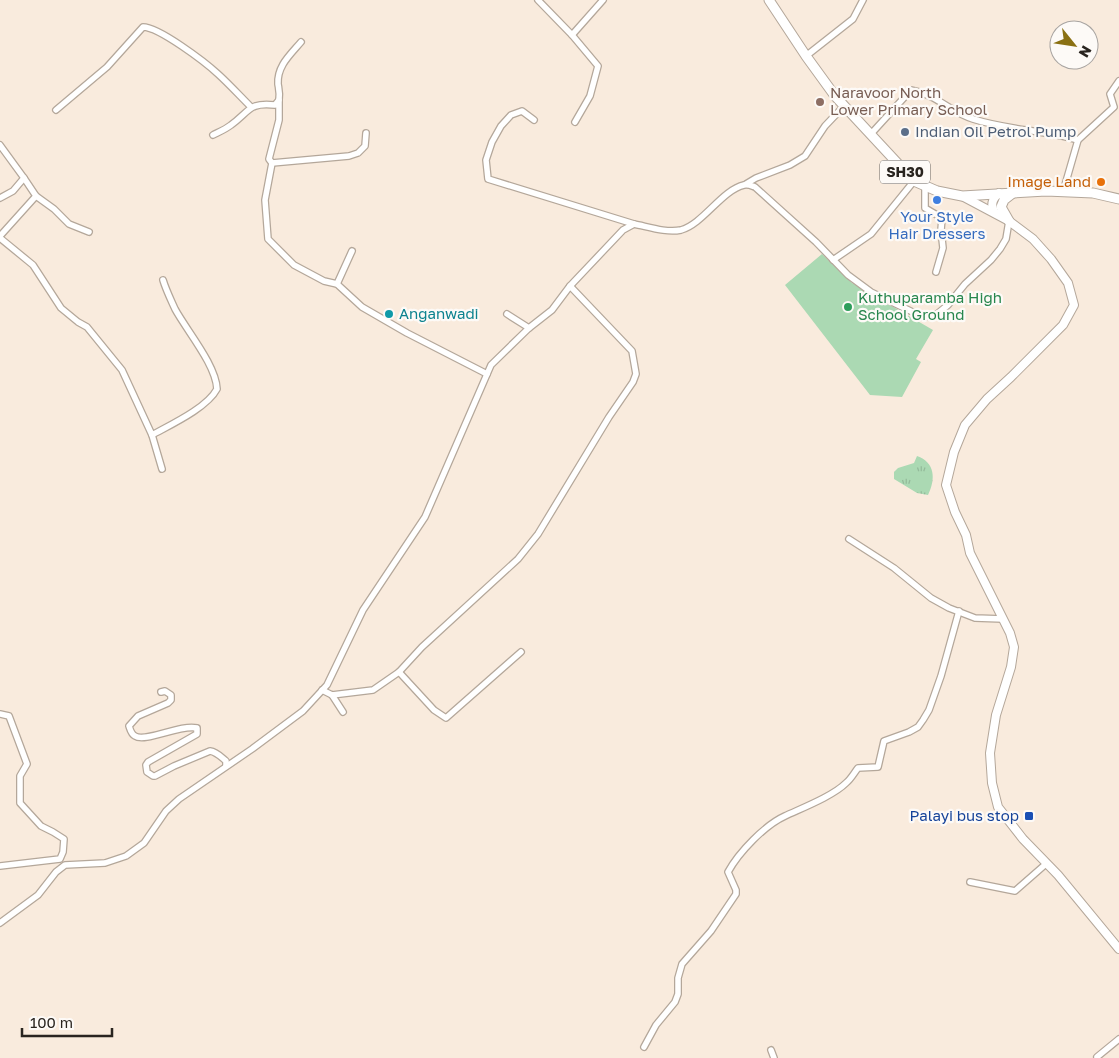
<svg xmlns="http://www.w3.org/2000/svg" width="1119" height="1058" font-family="'Golos Text',sans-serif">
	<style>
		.grass { fill: url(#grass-tufts) }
		.pitch { fill: #abd9b3 }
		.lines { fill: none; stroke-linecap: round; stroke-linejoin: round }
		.minor-casing { stroke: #b4a79a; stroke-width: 8 }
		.secondary-casing { stroke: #b4a79a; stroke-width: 10 }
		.primary-casing { stroke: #b4a79a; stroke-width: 11 }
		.minor { stroke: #fff; stroke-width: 5.5 }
		.secondary { stroke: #fff; stroke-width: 8 }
		.primary { stroke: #fff; stroke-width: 9 }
		.education-dot { fill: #8d6e63; stroke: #fdfaf7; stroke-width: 2 }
		.service-dot { fill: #5c6f8a; stroke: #fdfaf7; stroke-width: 2 }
		.food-dot { fill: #e8710a; stroke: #fdfaf7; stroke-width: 2 }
		.shop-dot { fill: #3f7fe0; stroke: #fdfaf7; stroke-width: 2 }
		.leisure-dot { fill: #2e9e5b; stroke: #fdfaf7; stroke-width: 2 }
		.culture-dot { fill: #0f9aa8; stroke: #fdfaf7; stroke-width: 2 }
		.transit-dot { fill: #1a4fb4; stroke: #fdfaf7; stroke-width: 2 }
		.labels { text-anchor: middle; stroke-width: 4.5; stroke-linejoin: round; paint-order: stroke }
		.shield { fill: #fdfaf7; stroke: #696460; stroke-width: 1 }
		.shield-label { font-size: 14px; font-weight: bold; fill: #29241f }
		.education-label { font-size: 15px; fill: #785e54; stroke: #fdfaf7; text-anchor: start }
		.service-label { font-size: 15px; fill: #4e5e75; stroke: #fdfaf7; text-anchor: start }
		.food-label { font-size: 15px; fill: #c56008; stroke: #fdfaf7; text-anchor: end }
		.shop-label { font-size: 15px; fill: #366cbe; stroke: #fdfaf7 }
		.leisure-label { font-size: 15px; fill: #27864d; stroke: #fdfaf7; text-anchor: start }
		.culture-label { font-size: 15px; fill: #0d838f; stroke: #fdfaf7; text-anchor: start }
		.transit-label { font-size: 15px; fill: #164399; stroke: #fdfaf7; text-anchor: end }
	</style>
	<defs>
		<pattern id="grass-tufts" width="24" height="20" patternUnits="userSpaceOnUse" patternTransform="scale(1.25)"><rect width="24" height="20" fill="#abd9b3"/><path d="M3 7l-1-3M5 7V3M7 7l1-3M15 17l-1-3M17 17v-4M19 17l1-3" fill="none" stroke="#93ba9a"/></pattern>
	</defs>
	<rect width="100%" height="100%" fill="#f9ebdd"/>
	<path class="grass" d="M917,456C935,462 936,479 928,495L917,493L894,479V472L898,468L914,463Z"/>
	<polygon class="pitch" points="822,254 852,283 933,330 916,359 921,362 902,397 870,395 785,285"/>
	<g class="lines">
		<defs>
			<g id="minor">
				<polyline points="538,0 572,35 598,66 590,96 575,122"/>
				<polyline points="572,35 603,0"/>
				<polyline points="806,56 853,19 863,0"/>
				<path d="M279,100C280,93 279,90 278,84C277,66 290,55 301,42"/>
				<path d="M56,110L107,67L143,27C159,27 205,62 218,74C229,84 240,96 251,107"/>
				<polyline points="534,120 522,111 511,115 501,126 492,142 486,160 488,179 634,224"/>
				<path d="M213,135C219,132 226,129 231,125C250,111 249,102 275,105L279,100V120L269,159L272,163L265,200L268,239L294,265L324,281L337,284L362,307L407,333L487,374"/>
				<path d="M870,135L911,90C936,94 950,112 973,119C1007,130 1043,130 1078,140"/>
				<polyline points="0,145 24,178 13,191 0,198"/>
				<polyline points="272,163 349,156 358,153 365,146 366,133"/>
				<polyline points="746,184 756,178 790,165 805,156 825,126 844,106"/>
				<polyline points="925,186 925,208 942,218 941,230 943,248 936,272"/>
				<polyline points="1063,192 1078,140 1114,107 1110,94 1119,81"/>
				<polyline points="36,196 54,209 69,224 89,232"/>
				<polyline points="0,236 36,196 24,178"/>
				<polyline points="0,238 33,265 61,308 78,322 87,327 122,370 152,435 162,469"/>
				<polyline points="833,260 871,234 914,181"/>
				<polyline points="337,284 352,251"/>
				<polyline points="507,314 529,328"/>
				<path d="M152,435C170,425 207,408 217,389C216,365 187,331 175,309C171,300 166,290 163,280"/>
				<polyline points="849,539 894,568 931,598 949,608 975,618 1003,619"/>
				<polyline points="399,672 434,710 446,718 521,652"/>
				<polyline points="322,690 332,695 373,690 399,672 422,647 518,559 538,534 609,417 633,382 636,374 632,351 570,286"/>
				<path d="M161,692L165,691L171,695V700L168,703L138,716L129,726C130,729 131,734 135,736C145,743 180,724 197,728V734L148,762L146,765L147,772L153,776H155L174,766L210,751C217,752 221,757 226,761V766"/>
				<polyline points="332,695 343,712"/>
				<polyline points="0,714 9,716 27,764 20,776 20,803 41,826 53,832 64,839 63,852 60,859 0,866"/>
				<polyline points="970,882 1015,891 1047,863"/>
				<path d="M0,923L38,895L56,872L65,865L105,863L126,856L144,843L166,811L179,799L252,749L303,711L327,685L363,610L425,517L491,365L529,328L552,310L570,286L623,230L634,224C649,227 666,233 681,230C703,224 722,190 744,185C748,184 752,186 755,187L816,242L848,275L871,292L923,317L937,314L948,305L965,284L991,260L1000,249L1006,239L1009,221"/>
				<path d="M644,1047L656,1025L675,1002L678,994V978L682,964L711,931L736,894V890L728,872C739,852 765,825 785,816C802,808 833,796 846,783C851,779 854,773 858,768L878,767L884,741L909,732L918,727L923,720L929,710L941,676L959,611"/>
				<polyline points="771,1050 774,1058"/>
				<polyline points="1097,1057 1119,1039"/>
			</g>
			<g id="secondary">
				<polyline points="962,196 1009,221 1033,239 1051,259 1068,283 1074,305 1063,325 1011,377 987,399 965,425 954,452 946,485 955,512 966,535 970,553 1010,633 1014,647 1011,667 996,715 990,753 992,783 998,807 1023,839 1058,875 1119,949"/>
				<path d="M995,213C990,205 992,199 999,193"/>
			</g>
			<g id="primary">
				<polyline points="769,0 806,56 835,96 914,181 937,191 962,196 1046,191 1093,193 1119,199"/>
				<polyline points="1009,221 1001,207 1004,200 1013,193"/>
			</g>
		</defs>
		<use href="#minor" class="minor-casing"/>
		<use href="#secondary" class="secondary-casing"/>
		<use href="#primary" class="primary-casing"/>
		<use href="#minor" class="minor"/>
		<use href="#secondary" class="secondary"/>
		<use href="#primary" class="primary"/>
	</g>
	<circle class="education-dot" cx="820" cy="102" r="5"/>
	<circle class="service-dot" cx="905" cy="132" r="5"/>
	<circle class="food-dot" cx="1101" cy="182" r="5"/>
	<circle class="shop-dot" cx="937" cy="200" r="5"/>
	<circle class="leisure-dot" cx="848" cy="307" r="5"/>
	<circle class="culture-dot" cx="389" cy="314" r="5"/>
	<rect class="transit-dot" x="1024" y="811" width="10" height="10" rx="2.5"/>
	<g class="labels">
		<rect class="shield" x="880" y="160.5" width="50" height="23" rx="4"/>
		<g class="shield-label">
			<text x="905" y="177">SH30</text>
		</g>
		<g class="education-label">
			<text x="830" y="98">Naravoor North<tspan x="830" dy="17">Lower Primary School</tspan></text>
		</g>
		<g class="service-label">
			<text x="915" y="137">Indian Oil Petrol Pump</text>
		</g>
		<g class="food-label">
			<text x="1091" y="187">Image Land</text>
		</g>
		<g class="shop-label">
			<text x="937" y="222">Your Style<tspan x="937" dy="17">Hair Dressers</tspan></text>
		</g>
		<g class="leisure-label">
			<text x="858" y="303">Kuthuparamba High<tspan x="858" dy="17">School Ground</tspan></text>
		</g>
		<g class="culture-label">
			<text x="399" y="319">Anganwadi</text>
		</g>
		<g class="transit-label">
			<text x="1019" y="821">Palayi bus stop</text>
		</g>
	</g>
	<g transform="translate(1074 45) rotate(120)"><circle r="24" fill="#fdfaf7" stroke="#a8a4a1"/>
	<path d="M0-4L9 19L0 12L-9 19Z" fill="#8a7012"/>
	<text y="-8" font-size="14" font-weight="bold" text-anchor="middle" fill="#29241f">N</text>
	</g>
	<path d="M22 1028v8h90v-8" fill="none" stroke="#29241f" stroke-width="2.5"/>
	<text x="30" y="1028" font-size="15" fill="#29241f" stroke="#fdfaf7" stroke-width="4" paint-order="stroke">100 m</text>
</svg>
